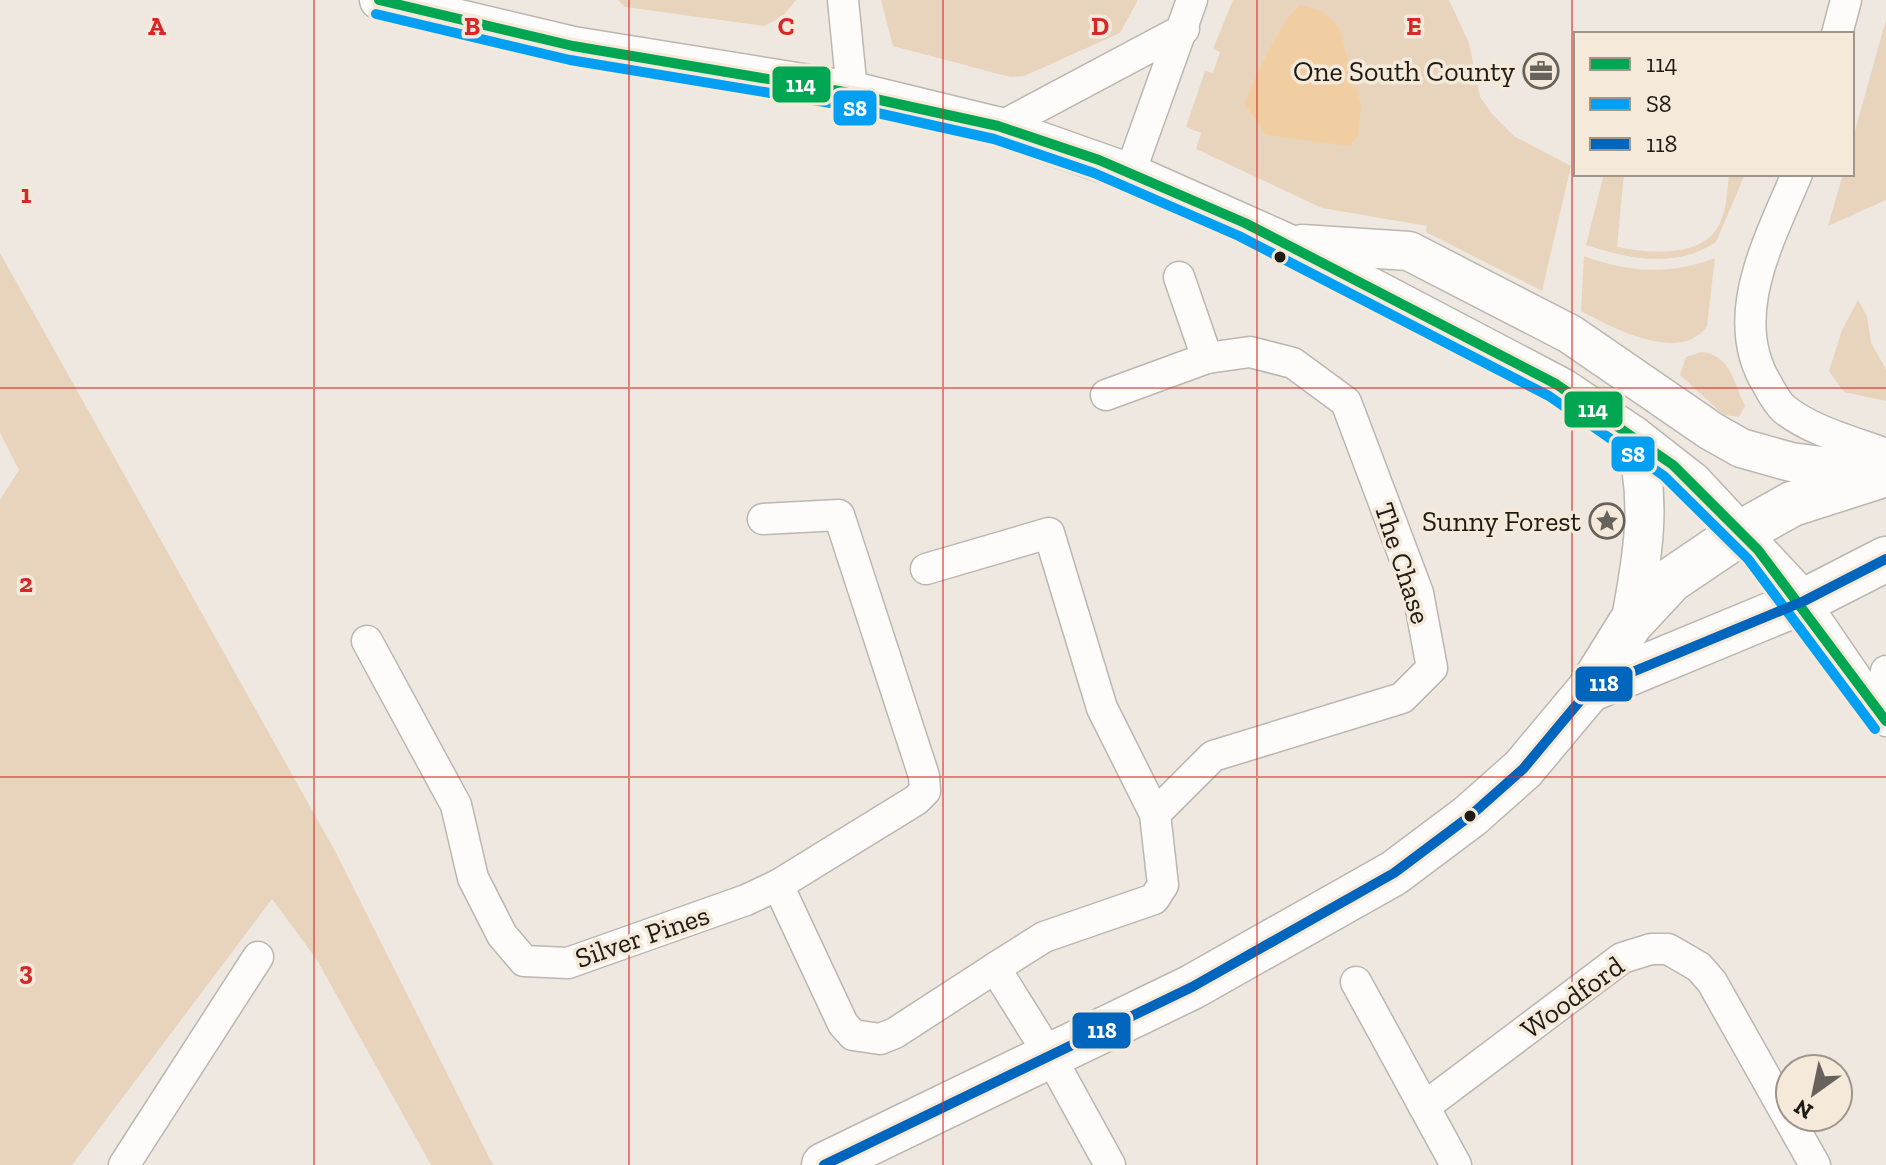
<svg xmlns="http://www.w3.org/2000/svg" width="1886" height="1165" font-family="'Zilla Slab',serif">
	<style>
		.green { fill: #e8d4bc }
		.water { fill: #f1cea1 }
		.lines { fill: none; stroke-linecap: round; stroke-linejoin: round }
		.minor-casing { stroke: #bbb6b0; stroke-width: 33 }
		.major-casing { stroke: #bbb6b0; stroke-width: 41 }
		.highway-casing { stroke: #bbb6b0; stroke-width: 47 }
		.minor { stroke: #fdfcfa; stroke-width: 30 }
		.major { stroke: #fdfcfa; stroke-width: 38 }
		.highway { stroke: #fdfcfa; stroke-width: 44 }
		.bus-1-casing { stroke: #f5e9da; stroke-width: 16 }
		.bus-2-casing { stroke: #f5e9da; stroke-width: 16 }
		.bus-3-casing { stroke: #f5e9da; stroke-width: 16 }
		.bus-1 { stroke: #00a651; stroke-width: 10 }
		.bus-2 { stroke: #029ff3; stroke-width: 10 }
		.bus-3 { stroke: #0065bd; stroke-width: 10 }
		.grid { fill: none; stroke: #d62828; stroke-width: 2; stroke-opacity: 0.55 }
		.bus-dot { fill: #1e1a14; stroke: #f5e9da; stroke-width: 3 }
		.labels { text-anchor: middle; stroke-width: 7; stroke-linejoin: round; paint-order: stroke }
		.poi-label { font-size: 28px; fill: #1e1a14; stroke: #f5e9da; text-anchor: end }
		.street-label { font-size: 28px; fill: #1e1a14; stroke: #f5e9da }
		.grid-label { font-size: 26px; text-anchor: middle; font-weight: bold; fill: #d62828; stroke: #f5e9da; stroke-width: 7; stroke-linejoin: round; paint-order: stroke }
		.line-badge { stroke: #f5e9da; stroke-width: 3 }
		.badge-label { font-size: 22px; text-anchor: middle; font-weight: bold; fill: #fff }
	</style>
	<rect width="100%" height="100%" fill="#efe8e0"/>
	<g class="green">
		<polygon points="618,0 796,0 782,17 764,26 625,7"/>
		<polygon points="881,0 1138,0 1120,33 1024,76 1010,77 893,46"/>
		<polygon points="1233,0 1449,0 1469,43 1480,97 1493,115 1514,136 1571,166 1542,291 1426,232 1427,226 1322,208 1196,149 1201,133 1186,127 1205,71 1213,73 1220,52 1213,49"/>
		<polygon points="1886,20 1886,200 1828,226 1843,174 1852,174 1852,141"/>
		<path d="M1604,174H1624L1617,247C1648,253 1704,259 1720,223C1727,208 1727,190 1729,174H1745L1716,242C1676,269 1629,259 1586,245Z"/>
		<polygon points="0,253 335,851 493,1165 431,1165 317,960 272,899 72,1165 0,1165 0,500 19,470 0,433"/>
		<path d="M1584,256C1629,273 1670,275 1715,258L1707,326C1680,365 1611,327 1581,311Z"/>
		<polygon points="1858,300 1867,316 1871,343 1886,369 1886,401 1844,392 1829,371 1842,330"/>
		<path d="M1702,352C1731,355 1734,384 1745,406L1739,417L1724,415L1680,375L1686,357Z"/>
	</g>
	<path class="water" d="M1301,5L1323,12L1339,27L1361,105L1358,136L1350,146L1266,135L1245,104C1251,84 1285,12 1301,5Z"/>
	<g class="lines">
		<defs>
			<g id="minor">
				<polyline points="843,0 852,91"/>
				<polyline points="1837,34 1846,0"/>
				<polyline points="1000,127 1184,29"/>
				<polyline points="1130,173 1192,0"/>
				<path d="M1797,174C1770,239 1726,317 1767,384C1772,393 1777,403 1784,409C1811,431 1854,442 1886,454"/>
				<polyline points="1179,277 1207,358"/>
				<polyline points="1106,395 1207,358 1250,352 1293,363 1346,402 1418,593 1432,668 1402,698 1213,756 1155,814"/>
				<polyline points="763,519 839,515 924,776 925,791 916,800 778,885 843,1024 853,1035 880,1039 895,1033 995,968"/>
				<polyline points="926,569 1049,533 1102,708 1155,814 1163,885 1154,899 1044,937 995,968 1050,1056 1110,1165"/>
				<polyline points="1804,601 1886,721"/>
				<polyline points="367,641 456,805 473,878 502,935 524,961 568,963 746,900 778,885"/>
				<polyline points="1878,709 1886,671"/>
				<polyline points="1356,982 1456,1165"/>
				<polyline points="1424,1107 1622,958 1651,949 1668,949 1699,967 1712,982 1815,1165"/>
				<polyline points="124,1165 258,957"/>
			</g>
			<g id="major">
				<polyline points="379,0 573,46 852,91 1000,127 1130,173 1287,243 1563,388 1633,435 1693,482 1804,601"/>
				<polyline points="1302,244 1409,251 1570,334 1711,431 1741,448 1791,462 1882,474"/>
				<path d="M1630,624C1642,560 1654,498 1633,435"/>
			</g>
			<g id="highway">
				<polyline points="1589,690 1804,601 1886,559"/>
				<polyline points="824,1165 1192,987 1394,873 1470,816 1523,769 1589,690 1630,624 1671,580 1742,532 1792,504 1886,474"/>
			</g>
		</defs>
		<use href="#minor" class="minor-casing"/>
		<use href="#major" class="major-casing"/>
		<use href="#highway" class="highway-casing"/>
		<use href="#minor" class="minor"/>
		<use href="#major" class="major"/>
		<use href="#highway" class="highway"/>
		<defs>
			<polyline id="bus-1" points="379,0 573,46 839,91 998,126 1099,160 1245,223 1556,384 1673,465 1758,550 1886,721"/>
			<polyline id="bus-2" points="376,14 570,60 837,104 994,139 1094,173 1239,236 1549,396 1664,476 1748,559 1875,729"/>
			<polyline id="bus-3" points="824,1165 1192,987 1394,873 1470,816 1523,769 1589,690 1804,601 1886,559"/>
		</defs>
		<use href="#bus-1" class="bus-1-casing"/>
		<use href="#bus-2" class="bus-2-casing"/>
		<use href="#bus-3" class="bus-3-casing"/>
		<use href="#bus-1" class="bus-1"/>
		<use href="#bus-2" class="bus-2"/>
		<use href="#bus-3" class="bus-3"/>
	</g>
	<path class="grid" d="M314,0V1165M629,0V1165M943,0V1165M1257,0V1165M1572,0V1165M0,388H1886M0,777H1886"/>
	<defs>
		<symbol id="office-ring" viewBox="-11 -11 22 22"><circle r="9.5" fill="#f5e9da" stroke="#67625b" stroke-width="1.5"/><path d="M-6-3h4V-5.5h4V-3h4V5H-6ZM-1-4.5V-3h2v-1.5ZM-6 0V1H6V0Z" fill="#67625b"/></symbol>
		<symbol id="sight-ring" viewBox="-11 -11 22 22"><circle r="9.5" fill="#f5e9da" stroke="#67625b" stroke-width="1.5"/><path d="M0-6L1.8-2.2L6-1.7L2.9 1.2L3.7 5.4L0 3.3L-3.7 5.4L-2.9 1.2L-6-1.7L-1.8-2.2Z" fill="#67625b"/></symbol>
	</defs>
	<g fill-rule="evenodd">
		<use href="#office-ring" x="1521" y="51" width="40" height="40"/>
		<use href="#sight-ring" x="1587" y="501" width="40" height="40"/>
	</g>
	<g class="bus-dot">
		<circle cx="1280" cy="257" r="7"/>
		<circle cx="1470" cy="816" r="7"/>
	</g>
	<g class="labels">
		<g class="poi-label">
			<text x="1515" y="81">One South County</text>
			<text x="1581" y="531">Sunny Forest</text>
		</g>
		<g class="street-label">
			<text transform="translate(1403 563) rotate(72)" y="10">The Chase</text>
			<text transform="translate(642 936) rotate(-19)" y="10">Silver Pines</text>
			<text transform="translate(1572 997) rotate(-36)" y="10">Woodford</text>
		</g>
	</g>
	<g class="grid-label">
		<text x="157" y="35">A</text>
		<text x="472" y="35">B</text>
		<text x="786" y="35">C</text>
		<text x="1100" y="35">D</text>
		<text x="1414" y="35">E</text>
		<text x="26" y="203">1</text>
		<text x="26" y="592">2</text>
		<text x="26" y="980">3</text>
	</g>
	<g class="line-badge">
		<rect x="771" y="65" width="61" height="39" rx="8" fill="#00a651"/>
		<rect x="832" y="89" width="46" height="38" rx="8" fill="#029ff3"/>
		<rect x="1563" y="390" width="61" height="39" rx="8" fill="#00a651"/>
		<rect x="1610" y="435" width="46" height="38" rx="8" fill="#029ff3"/>
		<rect x="1574" y="665" width="60" height="38" rx="8" fill="#0065bd"/>
		<rect x="1071" y="1011" width="61" height="39" rx="8" fill="#0065bd"/>
	</g>
	<g class="badge-label">
		<text x="801" y="92">114</text>
		<text x="855" y="116">S8</text>
		<text x="1593" y="417">114</text>
		<text x="1633" y="462">S8</text>
		<text x="1604" y="691">118</text>
		<text x="1102" y="1038">118</text>
	</g>
	<rect x="1574" y="32" width="280" height="144" fill="#f5e9da" stroke="#9f968b" stroke-width="2"/>
	<rect x="1590" y="58" width="40" height="12" fill="#00a651" stroke="#9f968b" stroke-width="2"/>
	<text x="1646" y="72" font-size="24" fill="#1e1a14">114</text>
	<rect x="1590" y="98" width="40" height="12" fill="#029ff3" stroke="#9f968b" stroke-width="2"/>
	<text x="1646" y="112" font-size="24" fill="#1e1a14">S8</text>
	<rect x="1590" y="138" width="40" height="12" fill="#0065bd" stroke="#9f968b" stroke-width="2"/>
	<text x="1646" y="152" font-size="24" fill="#1e1a14">118</text>
	<g transform="translate(1814 1093) rotate(213)"><circle r="38" fill="#f5e9da" stroke="#9f968b" stroke-width="2"/>
	<path d="M0-6L14 30L0 20L-14 30Z" fill="#67625b"/>
	<text y="-12" font-size="22" font-weight="bold" text-anchor="middle" fill="#1e1a14">N</text>
	</g>
</svg>
